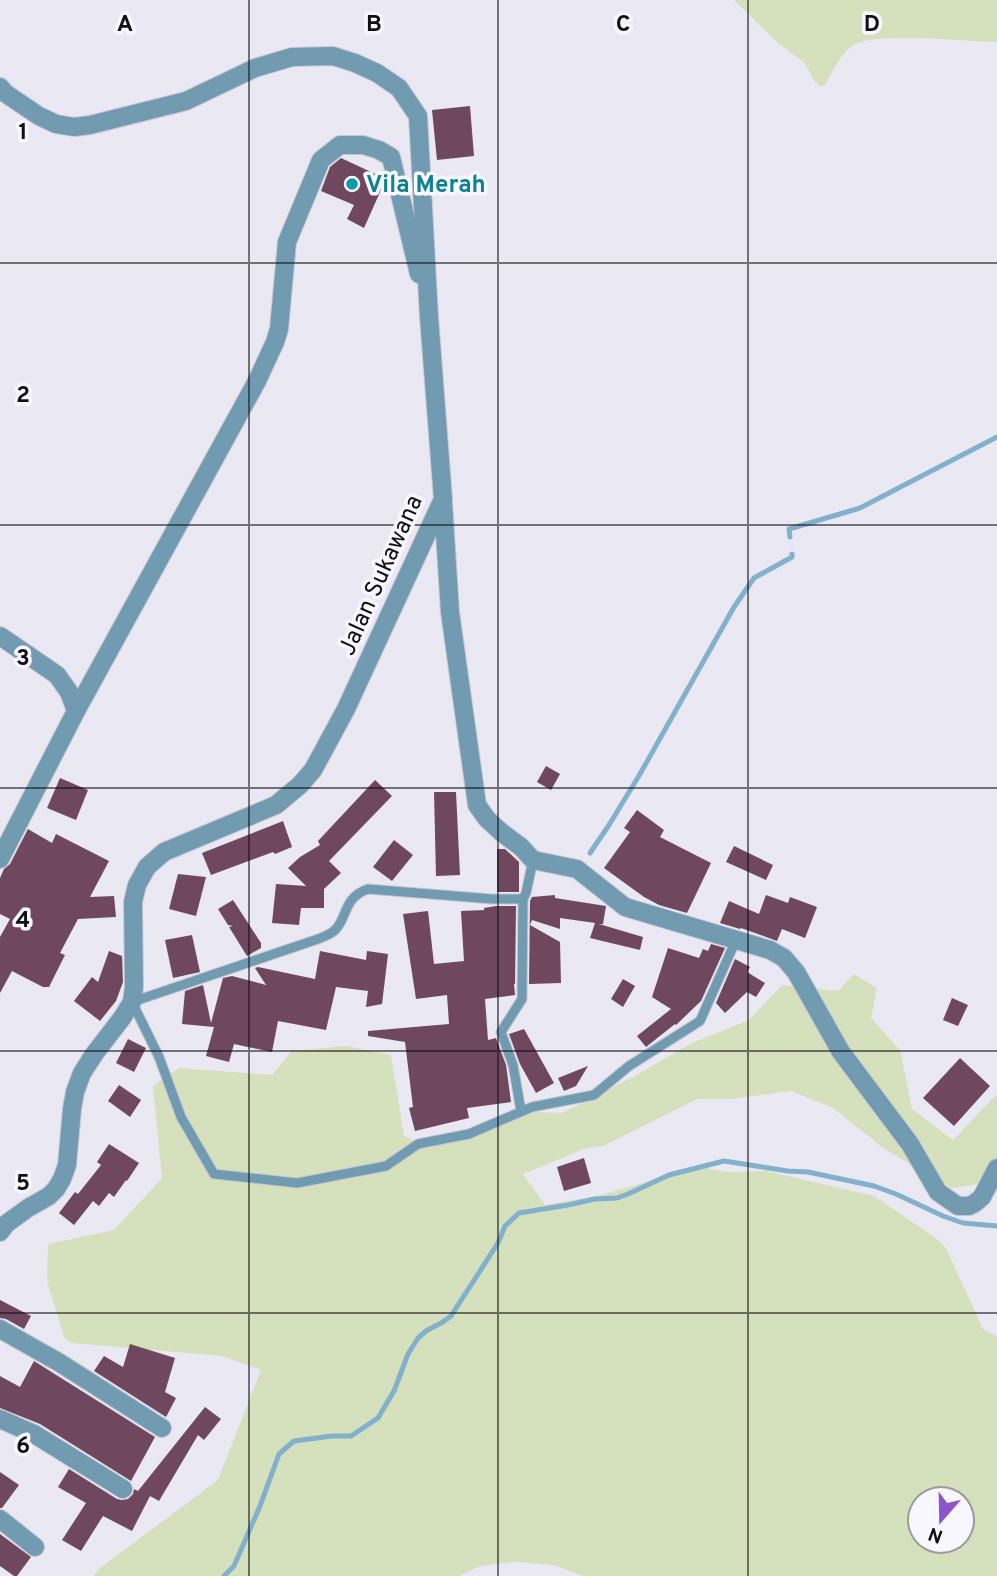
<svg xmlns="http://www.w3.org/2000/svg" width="997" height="1576" font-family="Overpass,sans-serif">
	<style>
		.green { fill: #d5e0bd; fill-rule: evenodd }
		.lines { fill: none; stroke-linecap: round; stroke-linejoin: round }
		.stream { stroke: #83b0cb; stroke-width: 5 }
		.building { fill: #6f485f }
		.lane-casing { stroke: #c7c5cf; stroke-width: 11 }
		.street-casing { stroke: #c7c5cf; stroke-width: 20 }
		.lane { stroke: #719bb0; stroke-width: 9 }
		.street { stroke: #719bb0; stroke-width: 18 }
		.grid { fill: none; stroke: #100f12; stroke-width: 2; stroke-opacity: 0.55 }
		.culture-dot { fill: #0f9aa8; stroke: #f8f6ff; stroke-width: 2.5 }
		.labels { text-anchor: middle; stroke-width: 7; stroke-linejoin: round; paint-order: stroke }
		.culture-label { font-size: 24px; font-weight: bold; fill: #0d838f; stroke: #f8f6ff; text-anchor: start }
		.street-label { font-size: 24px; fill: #100f12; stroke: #f8f6ff }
		.grid-label { font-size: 23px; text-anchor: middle; font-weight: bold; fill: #100f12; stroke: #f8f6ff; stroke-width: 7; stroke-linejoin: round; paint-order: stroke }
	</style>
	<rect width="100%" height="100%" fill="#eae8f3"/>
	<g class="green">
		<path d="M734,0H997V42C967,42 873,31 852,46C841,53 831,75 824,86H820L815,82L804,62L778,43Z"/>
		<path d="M854,974L877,988L871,1018L900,1050L912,1109L953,1140L997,1094V1177L973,1185L952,1188L886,1150L833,1108L791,1091L731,1099H697L603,1146L587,1148L523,1174L545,1205L601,1195L698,1167L728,1172L766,1171L874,1196L933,1236L946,1248L983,1329L997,1336V1576H583L554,1565L515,1562L480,1566L459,1576H93L100,1568L218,1480L261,1370L222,1356L72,1343L65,1339L47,1281L48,1244L114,1230L162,1178L153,1086L179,1068L272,1075L292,1051L346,1046L391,1055L404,1136L430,1148L490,1126L536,1112L562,1113L633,1077L692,1043L749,1020L782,985L838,991ZM920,1499H962V1541H920Z"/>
	</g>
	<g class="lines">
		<g class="stream">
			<polyline points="790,537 789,529 860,508 997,437"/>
			<polyline points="590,853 609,825 640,774 734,607 754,578 792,557 792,554"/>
			<polyline points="224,1576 234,1566 260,1506 279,1454 294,1441 332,1436 351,1436 378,1418 394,1391 408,1354 418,1338 426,1331 443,1322 451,1316 498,1243 505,1226 519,1213 568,1205 595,1199 617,1198 628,1194 669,1175 724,1161 788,1171 808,1172 874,1186 896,1194 943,1216 963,1223 997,1226"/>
		</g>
	</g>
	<g class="building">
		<polygon points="470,106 474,156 437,160 432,110"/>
		<polygon points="341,158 384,178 385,181 364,228 347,219 354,205 321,191 330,167"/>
		<polygon points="546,766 560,774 551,790 537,782"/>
		<polygon points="60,778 88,790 76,820 47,808"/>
		<polygon points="375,780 392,796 329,861 341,873 324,889 324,908 301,908 299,925 272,923 276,884 306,886 288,868 300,857 320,845 318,841"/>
		<polygon points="434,792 456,792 460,875 436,876"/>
		<polygon points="637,810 664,830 660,837 711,863 687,913 659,905 644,897 604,868 630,832 624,828"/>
		<polygon points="283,821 292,847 275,854 273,852 211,875 202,853"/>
		<polygon points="28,829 52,843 56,834 109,861 90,897 114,896 116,917 78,919 60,953 65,955 49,987 43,987 12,971 0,993 0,937 10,919 0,914 0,878 4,869 10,864"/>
		<polygon points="394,840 413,855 392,881 373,867"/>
		<polygon points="734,846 773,865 766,880 726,862"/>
		<polygon points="497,849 505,849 519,862 519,892 497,892"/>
		<polygon points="178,874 206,877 196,916 169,909"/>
		<polygon points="555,895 555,898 606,906 603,924 599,924 643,937 640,950 590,938 595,923 560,918 560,929 532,920 530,925 560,942 561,983 529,984 530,901 532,897"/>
		<polygon points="766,895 788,903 790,897 817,907 805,938 782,929 777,941 741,928 740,929 720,923 729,901 759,914"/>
		<polygon points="233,900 261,943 261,948 247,956 229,927 233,926 228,925 218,909"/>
		<polygon points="496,906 516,906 515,984 514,984 515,995 485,999 488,1040 496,1038 506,1065 511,1102 467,1108 469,1118 415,1131 409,1108 413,1107 405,1042 368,1036 368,1031 449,1024 447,995 416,999 403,914 428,911 434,964 464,961 461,911 484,910 484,908"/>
		<polygon points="192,935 200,972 173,978 165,940"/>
		<polygon points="711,944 725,948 701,1001 676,1025 675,1024 646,1047 637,1036 671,1009 652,997 668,948 699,958 703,949 708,951"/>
		<polygon points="109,951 122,956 123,982 116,1001 100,1021 74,1001 92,977 98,982"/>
		<polygon points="320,951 366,960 367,951 388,954 382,1004 366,1007 368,991 336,987 326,1030 278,1021 272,1052 234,1044 229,1062 206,1056 214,1027 182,1024 185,991 203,985 211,1023 223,978 232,976 266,985 255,968 258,967 315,979"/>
		<polygon points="735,959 750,967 747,972 765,983 756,997 747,992 725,1013 716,1003"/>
		<polygon points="623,979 635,986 623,1007 611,999"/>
		<polygon points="952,998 968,1005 958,1026 943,1020"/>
		<polygon points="524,1029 554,1083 536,1093 520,1064 509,1034"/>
		<polygon points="128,1039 146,1048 134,1072 116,1063"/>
		<polygon points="960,1058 990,1086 954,1126 923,1098"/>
		<polygon points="588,1066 576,1086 564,1091 558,1078"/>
		<polygon points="119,1085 141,1100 130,1117 108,1101"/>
		<polygon points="109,1144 139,1163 127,1181 126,1180 114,1197 109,1193 99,1206 93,1201 74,1225 59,1213 75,1192 78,1194 101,1165 97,1162"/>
		<polygon points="584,1158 591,1183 564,1191 557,1167"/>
		<polygon points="0,1300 31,1316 24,1329 6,1319 0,1318"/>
		<polygon points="130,1344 175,1358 165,1392 176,1398 166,1417 94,1371 104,1356 123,1367"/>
		<polygon points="34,1361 155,1437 131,1481 40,1424 0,1408 0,1376 20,1387"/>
		<polygon points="205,1407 221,1419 204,1440 198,1435 159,1501 150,1496 132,1531 103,1516 81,1551 62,1540 86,1503 58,1487 69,1469 117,1499 122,1500 128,1499 133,1494 134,1489 138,1491"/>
		<polygon points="0,1472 19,1485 2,1508 0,1508"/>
		<polygon points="0,1534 31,1557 17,1576 14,1576 0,1566"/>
	</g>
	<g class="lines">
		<defs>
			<g id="lane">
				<path d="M533,860L526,893L523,899H492L368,889C342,898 348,919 334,931C329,935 323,937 318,939L132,1002L159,1057L181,1117L214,1174L297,1183L386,1166L418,1144L469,1134L532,1107L594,1095L629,1066L700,1021L736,940"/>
				<polyline points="521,1111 513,1065 501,1032 522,999 523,899"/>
			</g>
			<g id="street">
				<polyline points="0,87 5,93 39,116 56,124 74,127 90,125 186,101 255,68 292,57 333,56 355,63 377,73 399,88 418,116 429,317 443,499 346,709 313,770 300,785 276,805 164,852 147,867 137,885 133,902 134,987 132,1002 122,1018 95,1053 82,1073 75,1092 72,1109 67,1165 62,1179 56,1189 49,1196 28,1208 6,1224 0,1232"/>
				<polyline points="443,502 450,612 477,805 487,819 501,832 521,847 533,860 577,869 625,907 770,950 784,958 796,972 841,1052 910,1144 938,1192 958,1206 969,1206 975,1203 982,1197 997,1168"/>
				<polyline points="0,636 57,675 69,692 76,711"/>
				<polyline points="0,859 76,711 257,381 275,342 279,329 287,242 321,160 340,145 363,145 379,150 391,157 419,274"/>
				<polyline points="0,1329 60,1363 162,1428"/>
				<polyline points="0,1419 34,1434 123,1489"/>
				<polyline points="0,1519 35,1547"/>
			</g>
		</defs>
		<use href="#lane" class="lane-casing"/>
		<use href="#street" class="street-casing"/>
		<use href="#lane" class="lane"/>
		<use href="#street" class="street"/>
	</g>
	<path class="grid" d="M249,0V1576M498,0V1576M748,0V1576M0,263H997M0,525H997M0,788H997M0,1051H997M0,1313H997"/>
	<circle class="culture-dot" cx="352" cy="184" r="7"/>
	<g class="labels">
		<g class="culture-label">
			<text x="366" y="192">Vila Merah</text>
		</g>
		<g class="street-label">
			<text transform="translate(380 575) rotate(-66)" y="8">Jalan Sukawana</text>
		</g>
	</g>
	<g class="grid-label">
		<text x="125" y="31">A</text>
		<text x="374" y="31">B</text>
		<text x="623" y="31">C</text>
		<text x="872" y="31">D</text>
		<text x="23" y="139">1</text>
		<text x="23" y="402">2</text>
		<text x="23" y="665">3</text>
		<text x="23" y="927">4</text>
		<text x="23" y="1190">5</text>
		<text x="23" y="1453">6</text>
	</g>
	<g transform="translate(941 1520) rotate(200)"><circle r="33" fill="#f8f6ff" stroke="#9b9aa0" stroke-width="2"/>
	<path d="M0-5L12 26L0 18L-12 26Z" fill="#8d55cc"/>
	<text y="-10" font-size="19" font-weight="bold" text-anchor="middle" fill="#100f12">N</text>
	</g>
</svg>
